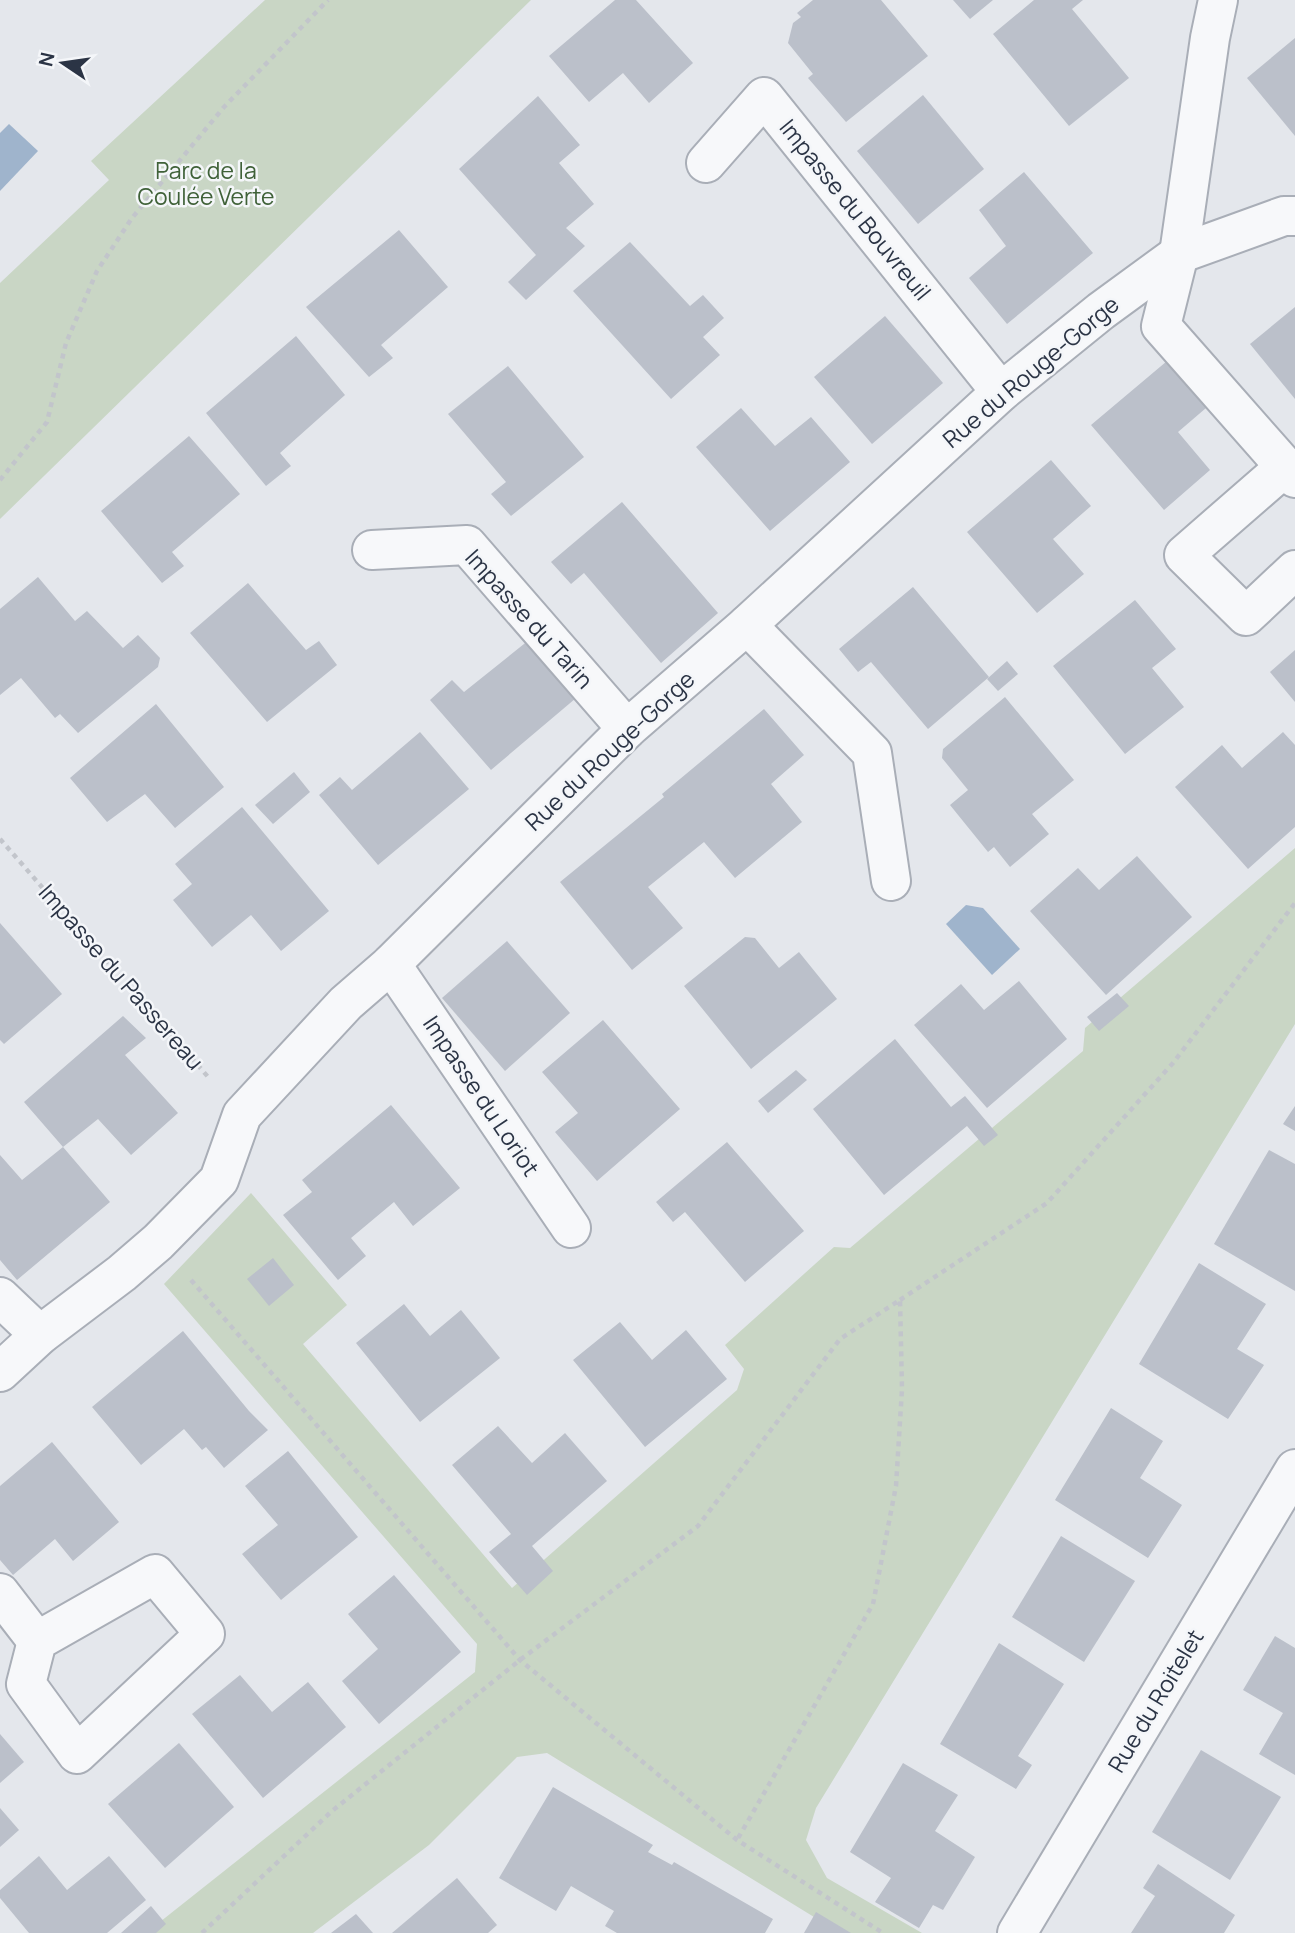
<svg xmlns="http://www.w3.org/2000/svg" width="1295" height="1933" font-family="Manrope,sans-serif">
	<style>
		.green { fill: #c9d6c5 }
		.water { fill: #9fb4cc }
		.building { fill: #bbc0ca }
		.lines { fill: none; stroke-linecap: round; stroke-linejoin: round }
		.minor-casing { stroke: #a9aeb7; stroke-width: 42 }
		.path { stroke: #c2c5cb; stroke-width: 4.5; stroke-dasharray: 5 5; stroke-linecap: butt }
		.minor { stroke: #f7f8fa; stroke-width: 38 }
		.labels { text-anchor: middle; stroke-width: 5; stroke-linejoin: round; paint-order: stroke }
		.park-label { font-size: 23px; fill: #3f6138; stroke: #f4f6f9 }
		.street-label { font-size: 23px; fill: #2b3445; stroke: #f4f6f9 }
	</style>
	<rect width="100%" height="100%" fill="#e4e7ec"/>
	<g class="green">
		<polygon points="265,0 531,0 0,519 0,283 109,180 91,161"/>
		<polygon points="1295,848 1295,1024 816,1808 806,1840 827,1878 922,1933 840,1933 547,1753 517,1757 429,1845 313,1933 146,1933 475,1672 477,1644 164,1284 251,1193 347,1305 303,1344 512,1588 737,1390 744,1369 725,1345 834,1247 850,1248 1083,1051 1085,1028"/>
	</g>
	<g class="water">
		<polygon points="9,124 38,151 0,191 0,133"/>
		<polygon points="966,905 983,908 1020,949 992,975 946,924"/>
	</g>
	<g class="building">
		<polygon points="615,0 636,0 693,63 649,103 623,73 589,102 549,56"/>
		<polygon points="813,0 881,0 928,56 846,122 808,78 813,74 788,43 793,23 801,17 797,13"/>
		<polygon points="953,0 993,0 970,19"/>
		<polygon points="1034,0 1083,0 1072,9 1129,78 1069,126 993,34"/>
		<polygon points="1295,38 1295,136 1247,78"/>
		<polygon points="923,95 984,169 918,224 857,151"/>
		<polygon points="538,96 580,145 559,163 594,204 566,228 585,246 526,300 508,282 536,255 459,169"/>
		<polygon points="1024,172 1093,253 1007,324 969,278 1006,246 979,210"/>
		<polygon points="399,230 448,287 381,345 393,358 369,377 306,307"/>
		<polygon points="630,242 690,306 703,295 724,318 703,337 720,355 671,399 573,291"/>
		<polygon points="1295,307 1295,399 1250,344"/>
		<polygon points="885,316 943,383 872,444 814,377"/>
		<polygon points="296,336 345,395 280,453 291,466 266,486 206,413"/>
		<polygon points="1173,356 1213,402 1178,432 1210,470 1164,510 1091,425"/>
		<polygon points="508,366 584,457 511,516 491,494 506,482 448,414"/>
		<polygon points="741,408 775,446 811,417 850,462 770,531 696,447"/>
		<polygon points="189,436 240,494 172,552 184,566 162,583 101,511"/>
		<polygon points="1051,460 1091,506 1053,539 1084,574 1037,613 967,532"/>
		<polygon points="622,502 718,613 661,663 584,573 571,584 551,562"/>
		<polygon points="38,577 75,621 87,611 123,648 138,635 160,658 158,667 78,733 60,714 55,718 21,678 0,695 0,609"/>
		<polygon points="248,583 306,650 319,641 337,665 267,722 190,633"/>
		<polygon points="913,587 989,677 928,729 871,662 858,672 839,649"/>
		<polygon points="1135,600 1176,649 1152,668 1184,707 1125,754 1053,666"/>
		<polygon points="534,636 582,693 491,770 430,700 452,680 464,692"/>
		<polygon points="1295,650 1295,702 1270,672"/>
		<polygon points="1007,661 1018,674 998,691 987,679"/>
		<polygon points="1005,697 1074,780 1032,814 1049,834 1010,867 994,847 988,852 950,805 968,790 942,758 943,749"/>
		<polygon points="156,704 224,787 175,828 145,794 107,822 70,778"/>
		<polygon points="764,709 804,755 771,784 802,822 735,878 704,842 648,887 683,928 632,970 560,882 664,797 662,794"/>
		<polygon points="420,732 469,789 378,865 319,795 340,777 352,790"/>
		<polygon points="1283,732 1295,745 1295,827 1248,869 1175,787 1222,745 1242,768"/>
		<polygon points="294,772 310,792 273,824 255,805"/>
		<polygon points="242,807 329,911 281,951 251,915 212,947 173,900 192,884 175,864"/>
		<polygon points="1137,856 1192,917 1106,995 1030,911 1078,868 1099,890"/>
		<polygon points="0,923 62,994 4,1044 0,1040"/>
		<polygon points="745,937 755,938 779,968 799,952 837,999 751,1069 684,986"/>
		<polygon points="507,941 570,1013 505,1071 442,998"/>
		<polygon points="1019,981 1067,1039 987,1108 914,1025 961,984 984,1010"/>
		<polygon points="1117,993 1129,1006 1099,1031 1087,1017"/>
		<polygon points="123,1016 146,1038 125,1055 178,1113 131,1155 98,1119 63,1147 110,1202 17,1280 0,1260 0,1155 22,1180 63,1147 24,1102"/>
		<polygon points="603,1020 680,1109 597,1181 555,1132 578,1113 542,1072"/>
		<polygon points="895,1039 951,1107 965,1096 998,1135 984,1146 967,1126 884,1195 813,1109"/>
		<polygon points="796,1070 807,1080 768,1113 758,1101"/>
		<polygon points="391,1105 460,1188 413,1226 394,1202 351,1238 366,1256 338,1280 283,1215 312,1192 302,1180"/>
		<polygon points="1295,1106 1295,1131 1283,1124"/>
		<polygon points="727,1142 804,1231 745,1282 685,1212 673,1222 656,1202"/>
		<polygon points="1269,1150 1295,1164 1295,1291 1214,1244"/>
		<polygon points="273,1258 294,1285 269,1306 247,1279"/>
		<polygon points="1199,1263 1266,1304 1237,1349 1264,1365 1228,1419 1139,1364"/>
		<polygon points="404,1304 430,1336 461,1310 500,1358 420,1422 356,1343"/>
		<polygon points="620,1322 652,1360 686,1330 727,1379 645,1447 573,1360"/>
		<polygon points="183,1331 249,1411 268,1430 224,1468 206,1447 202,1450 184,1429 141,1465 92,1407"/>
		<polygon points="1111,1408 1163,1441 1140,1478 1182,1505 1148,1558 1055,1500"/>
		<polygon points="498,1426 532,1463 565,1433 607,1481 532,1546 553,1571 527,1595 489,1552 511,1534 452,1465"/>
		<polygon points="52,1442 119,1522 73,1561 55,1539 13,1575 0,1560 0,1486"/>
		<polygon points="288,1451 358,1537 281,1600 242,1554 278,1525 245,1486"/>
		<polygon points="1061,1536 1135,1581 1084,1662 1012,1617"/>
		<polygon points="394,1575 461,1652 379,1724 342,1681 378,1649 348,1614"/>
		<polygon points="1275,1636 1295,1648 1295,1775 1259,1754 1283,1713 1243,1690"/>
		<polygon points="999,1643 1064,1684 1018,1756 1032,1765 1016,1789 940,1744"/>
		<polygon points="240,1675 272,1712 308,1682 346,1727 263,1798 192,1714"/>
		<polygon points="0,1734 24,1762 0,1783"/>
		<polygon points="179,1743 234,1807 165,1868 108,1804"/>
		<polygon points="1201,1750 1281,1797 1230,1880 1152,1832"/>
		<polygon points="903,1763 958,1795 935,1831 975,1857 943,1910 933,1905 919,1928 875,1902 891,1878 850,1852"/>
		<polygon points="553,1787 653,1845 648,1852 672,1865 674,1862 773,1919 765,1933 617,1933 605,1926 614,1911 571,1886 556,1911 499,1878"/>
		<polygon points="0,1808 19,1830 0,1847"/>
		<polygon points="39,1856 67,1890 109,1856 146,1900 107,1933 29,1933 0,1898 0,1890"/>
		<polygon points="1158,1864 1235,1915 1224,1933 1131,1933 1155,1896 1143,1888"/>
		<polygon points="457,1878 497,1925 488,1933 392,1933"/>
		<polygon points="151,1906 166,1924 156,1933 121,1933"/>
		<polygon points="816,1912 851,1933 804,1933"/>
		<polygon points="356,1914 373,1933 331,1933"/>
	</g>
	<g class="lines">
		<defs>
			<g id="minor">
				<polyline points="1218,0 1210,38 1179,254 1161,326 1295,478"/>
				<polyline points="706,163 764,97 1001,392"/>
				<polyline points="1285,467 1184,555 1246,616 1295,570"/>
				<polyline points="372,550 467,545 627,729"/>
				<polyline points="747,625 872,753 891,881"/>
				<polyline points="391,964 571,1228"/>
				<polyline points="0,1297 40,1335"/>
				<polyline points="0,1372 40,1335 122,1273 158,1242 219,1180 242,1115 346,1003 391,964 627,729 747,625 1001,392 1101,311 1179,254 1284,216 1295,216"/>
				<polygon points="155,1574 205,1634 77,1754 26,1684 37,1641"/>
				<polyline points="0,1593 37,1641"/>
				<polyline points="1017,1933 1295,1469"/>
			</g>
		</defs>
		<use href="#minor" class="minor-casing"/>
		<g class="path">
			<polyline points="0,480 47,422 66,343 97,271 132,218 224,107 328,0"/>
			<polyline points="0,839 209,1078"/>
			<polyline points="191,1280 520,1660 737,1840 883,1933"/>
			<polyline points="900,1300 1047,1203 1173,1063 1295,903"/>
			<polyline points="202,1933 332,1811 520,1660 698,1526 840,1339 900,1300 902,1389 896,1486 873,1604 737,1840"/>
		</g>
		<use href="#minor" class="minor"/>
	</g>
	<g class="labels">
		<g class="park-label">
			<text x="206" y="179">Parc de la<tspan x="206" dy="26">Coulée Verte</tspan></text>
		</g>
		<g class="street-label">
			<text transform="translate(855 210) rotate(51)" y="8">Impasse du Bouvreuil</text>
			<text transform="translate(1031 372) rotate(-40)" y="8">Rue du Rouge-Gorge</text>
			<text transform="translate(529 619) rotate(48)" y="8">Impasse du Tarin</text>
			<text transform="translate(610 751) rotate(-43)" y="8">Rue du Rouge-Gorge</text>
			<text transform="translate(121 977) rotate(49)" y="8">Impasse du Passereau</text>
			<text transform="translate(481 1096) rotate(56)" y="8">Impasse du Loriot</text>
			<text transform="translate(1156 1701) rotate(-59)" y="8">Rue du Roitelet</text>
		</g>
	</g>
	<g transform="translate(63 63) rotate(283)" stroke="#f4f6f9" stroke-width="5" paint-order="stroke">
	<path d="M0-5L12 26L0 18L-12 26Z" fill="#2b3445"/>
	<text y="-10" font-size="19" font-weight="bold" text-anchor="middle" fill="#2b3445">N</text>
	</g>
</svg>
